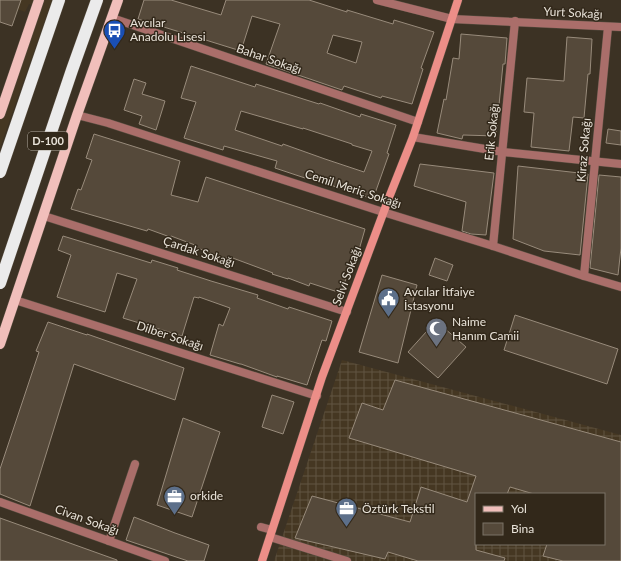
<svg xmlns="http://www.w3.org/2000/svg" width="621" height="561" font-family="Lato,sans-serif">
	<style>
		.built { fill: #453722 }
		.industrial { fill: url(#industrial-grid); fill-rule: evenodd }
		.building { fill: #55493a; stroke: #988b7b; fill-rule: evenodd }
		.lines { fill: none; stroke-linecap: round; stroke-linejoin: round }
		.street-casing { stroke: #584e41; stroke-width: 9 }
		.secondary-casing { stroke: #584e41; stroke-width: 9 }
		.primary-casing { stroke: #584e41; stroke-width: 11 }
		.highway-casing { stroke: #584e41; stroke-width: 13 }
		.street { stroke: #aa6e6a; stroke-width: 8 }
		.secondary { stroke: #ec8e88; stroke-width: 8 }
		.primary { stroke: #f1bfbb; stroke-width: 10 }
		.highway { stroke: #ebebeb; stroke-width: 12 }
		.labels { text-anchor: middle; stroke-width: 3; stroke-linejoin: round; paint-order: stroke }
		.shield { fill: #32281a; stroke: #b2aba0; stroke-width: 1 }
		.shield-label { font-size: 11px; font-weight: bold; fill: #e9e3d9 }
		.street-label { font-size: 12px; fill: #e9e3d9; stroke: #32281a }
		.poi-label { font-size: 12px; fill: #e9e3d9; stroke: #32281a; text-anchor: start }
	</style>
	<defs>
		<pattern id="industrial-grid" width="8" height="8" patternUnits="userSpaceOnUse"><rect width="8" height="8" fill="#453722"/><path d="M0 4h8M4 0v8" fill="none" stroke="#605442"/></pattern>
	</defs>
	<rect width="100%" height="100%" fill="#3c3224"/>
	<polygon class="built" points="17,0 52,0 0,148 0,114 39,8 29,4 25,12 17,9"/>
	<path class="industrial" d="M342,360L621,435V561H274ZM476,494H604V544H476Z"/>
	<g class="building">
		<polygon points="0,0 21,0 12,26 0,22"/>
		<path d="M144,0H171L221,15L226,0H309L347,12V10L393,24L394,20L434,32L421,68L423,69L412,104L382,96L381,98L344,86L342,90L266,64L280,24L252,16L241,51L138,19ZM333,35L362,42L356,63L327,53Z"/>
		<polygon points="461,34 507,38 505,64 503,64 496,136 463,135 462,139 437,133 444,99 446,100 453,58 459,59"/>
		<polygon points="567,37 592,39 590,74 588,74 584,118 573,117 569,151 531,147 534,113 524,112 527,78 564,81"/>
		<path d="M191,66L255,87L256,84L319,104L320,103L360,117L361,114L396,125L387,153L389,154L373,199L306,177L305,178L275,168L277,161L224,146L223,150L184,138L196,102L181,98ZM241,111L303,129V128L352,144V145L372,151L364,172L325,159L283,144L282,146L235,130Z"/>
		<polygon points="134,79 146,83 142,94 165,101 156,130 139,124 142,116 124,110"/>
		<polygon points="608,129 621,131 621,145 606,143"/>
		<polygon points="94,134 180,161 171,195 198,202 206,177 365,229 359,250 356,250 341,293 310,283 309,286 288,278 288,279 272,274 273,273 230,257 229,259 194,247 195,245 171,236 170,237 148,229 147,231 71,209 78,189 81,190 92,160 86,158"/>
		<polygon points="420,164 494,173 486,235 471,234 462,231 466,202 414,186"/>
		<polygon points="518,166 588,174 580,255 544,251 513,239"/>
		<polygon points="599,175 621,177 621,248 618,275 590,268"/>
		<polygon points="63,236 99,247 151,263 152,260 178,268 177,270 211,281 258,295 257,298 288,309 289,307 332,321 326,341 322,340 307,385 277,376 277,377 241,364 240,364 210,355 219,324 223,326 230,308 199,297 199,298 194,297 182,336 123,318 137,279 117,273 105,312 57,297 71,255 58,250"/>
		<polygon points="435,258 453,265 447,281 429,275"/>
		<polygon points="382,275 417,285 398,363 359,352"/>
		<polygon points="515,315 618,349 607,384 504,350"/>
		<polygon points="436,321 466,347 438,378 408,352"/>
		<polygon points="48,322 87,335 87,334 184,368 175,400 74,364 30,506 0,494 0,469 39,352 36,351"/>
		<polygon points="395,380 621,442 621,561 563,561 543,556 547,544 604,544 604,494 534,494 510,487 507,494 476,494 476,550 505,558 504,561 418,561 388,552 385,559 295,538 312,496 410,522 421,487 467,502 476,476 349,438 362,403 383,410"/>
		<polygon points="272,395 294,402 283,434 262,427"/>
		<polygon points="183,418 220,432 192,517 157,505"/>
		<polygon points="134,517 175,533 209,545 204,561 188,561 126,540"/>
		<polygon points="0,518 117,560 117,561 0,561"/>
	</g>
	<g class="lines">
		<defs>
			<g id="street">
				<polyline points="377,0 452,19 621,27"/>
				<polyline points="112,18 418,122"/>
				<polyline points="77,115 108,123 383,212 493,246 584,276 621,287"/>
				<polyline points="413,137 503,152 621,164"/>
				<polyline points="44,216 347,312"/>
				<polyline points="493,246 515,21"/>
				<polyline points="584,276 608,27"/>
				<polyline points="15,300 317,396"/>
				<polyline points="0,502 165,561"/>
				<polyline points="261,527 272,530"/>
				<polyline points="270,537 347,561"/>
				<polyline points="109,541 135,464"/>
			</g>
			<polyline id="secondary" points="262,561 322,377 390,195 413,137 458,0"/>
			<g id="primary">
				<polyline points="0,114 39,0"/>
				<polyline points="0,344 77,115 118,0"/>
			</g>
			<g id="highway">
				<polyline points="0,172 59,0"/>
				<polyline points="0,283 72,70 97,0"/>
			</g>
		</defs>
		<use href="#street" class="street-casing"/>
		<use href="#secondary" class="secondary-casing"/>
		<use href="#primary" class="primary-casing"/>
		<use href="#highway" class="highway-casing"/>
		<use href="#street" class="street"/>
		<use href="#secondary" class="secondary"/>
		<use href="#primary" class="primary"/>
		<use href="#highway" class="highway"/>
	</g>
	<defs>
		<symbol id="bus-pin" viewBox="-11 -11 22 30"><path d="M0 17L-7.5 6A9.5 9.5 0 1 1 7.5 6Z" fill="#1a4fb4" stroke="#32281a"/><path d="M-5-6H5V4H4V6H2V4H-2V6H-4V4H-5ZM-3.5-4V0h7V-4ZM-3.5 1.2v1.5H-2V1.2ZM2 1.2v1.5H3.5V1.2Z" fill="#fff"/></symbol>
		<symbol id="civic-pin" viewBox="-11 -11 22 30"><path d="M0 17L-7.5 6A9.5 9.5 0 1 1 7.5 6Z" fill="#5c6f8a" stroke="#32281a"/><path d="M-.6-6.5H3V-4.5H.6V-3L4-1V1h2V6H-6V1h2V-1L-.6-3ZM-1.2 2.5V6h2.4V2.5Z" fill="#fff"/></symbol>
		<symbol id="mosque-pin" viewBox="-11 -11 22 30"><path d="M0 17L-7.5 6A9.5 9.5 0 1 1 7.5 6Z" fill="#6b7280" stroke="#32281a"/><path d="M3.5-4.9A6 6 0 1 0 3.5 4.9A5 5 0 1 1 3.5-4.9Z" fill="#fff"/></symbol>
		<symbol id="office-pin" viewBox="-11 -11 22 30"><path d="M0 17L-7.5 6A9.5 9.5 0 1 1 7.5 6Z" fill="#5c6f8a" stroke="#32281a"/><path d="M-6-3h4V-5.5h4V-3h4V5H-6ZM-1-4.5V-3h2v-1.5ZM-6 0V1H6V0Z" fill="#fff"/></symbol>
	</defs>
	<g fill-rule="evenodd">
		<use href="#bus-pin" x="102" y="18" width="25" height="34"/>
		<use href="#civic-pin" x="376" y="286" width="25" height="34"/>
		<use href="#mosque-pin" x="424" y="316" width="25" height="34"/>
		<use href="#office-pin" x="162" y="484" width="25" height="34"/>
		<use href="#office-pin" x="334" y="496" width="25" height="34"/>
	</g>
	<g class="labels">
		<rect class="shield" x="28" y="132" width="40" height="18" rx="3"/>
		<g class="shield-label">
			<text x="48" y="145">D-100</text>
		</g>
		<g class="street-label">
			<text transform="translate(573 13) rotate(3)" y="4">Yurt Sokağı</text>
			<text transform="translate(269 59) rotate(19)" y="4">Bahar Sokağı</text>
			<text transform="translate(492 132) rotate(-84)" y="4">Erik Sokağı</text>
			<text transform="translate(584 150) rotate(-85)" y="4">Kiraz Sokağı</text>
			<text transform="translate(353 189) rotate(18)" y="4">Cemil Meriç Sokağı</text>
			<text transform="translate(199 252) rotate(18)" y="4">Çardak Sokağı</text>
			<text transform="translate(347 276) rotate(-70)" y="4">Selvi Sokağı</text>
			<text transform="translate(170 336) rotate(18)" y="4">Dilber Sokağı</text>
			<text transform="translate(87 520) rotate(20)" y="4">Civan Sokağı</text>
		</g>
		<g class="poi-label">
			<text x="130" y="27">Avcılar<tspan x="130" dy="14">Anadolu Lisesi</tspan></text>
			<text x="404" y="296">Avcılar İtfaiye<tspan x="404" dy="14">İstasyonu</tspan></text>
			<text x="452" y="326">Naime<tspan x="452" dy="14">Hanım Camii</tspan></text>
			<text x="190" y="500">orkide</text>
			<text x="362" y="513">Öztürk Tekstil</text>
		</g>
	</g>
	<rect x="475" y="493" width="130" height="52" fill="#32281a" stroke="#7b7366"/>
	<rect x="483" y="506" width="20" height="6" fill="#f1bfbb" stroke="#7b7366"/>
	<text x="511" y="513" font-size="12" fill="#e9e3d9">Yol</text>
	<rect x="483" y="523" width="20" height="12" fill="#55493a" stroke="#7b7366"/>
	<text x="511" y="533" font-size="12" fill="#e9e3d9">Bina</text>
</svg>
